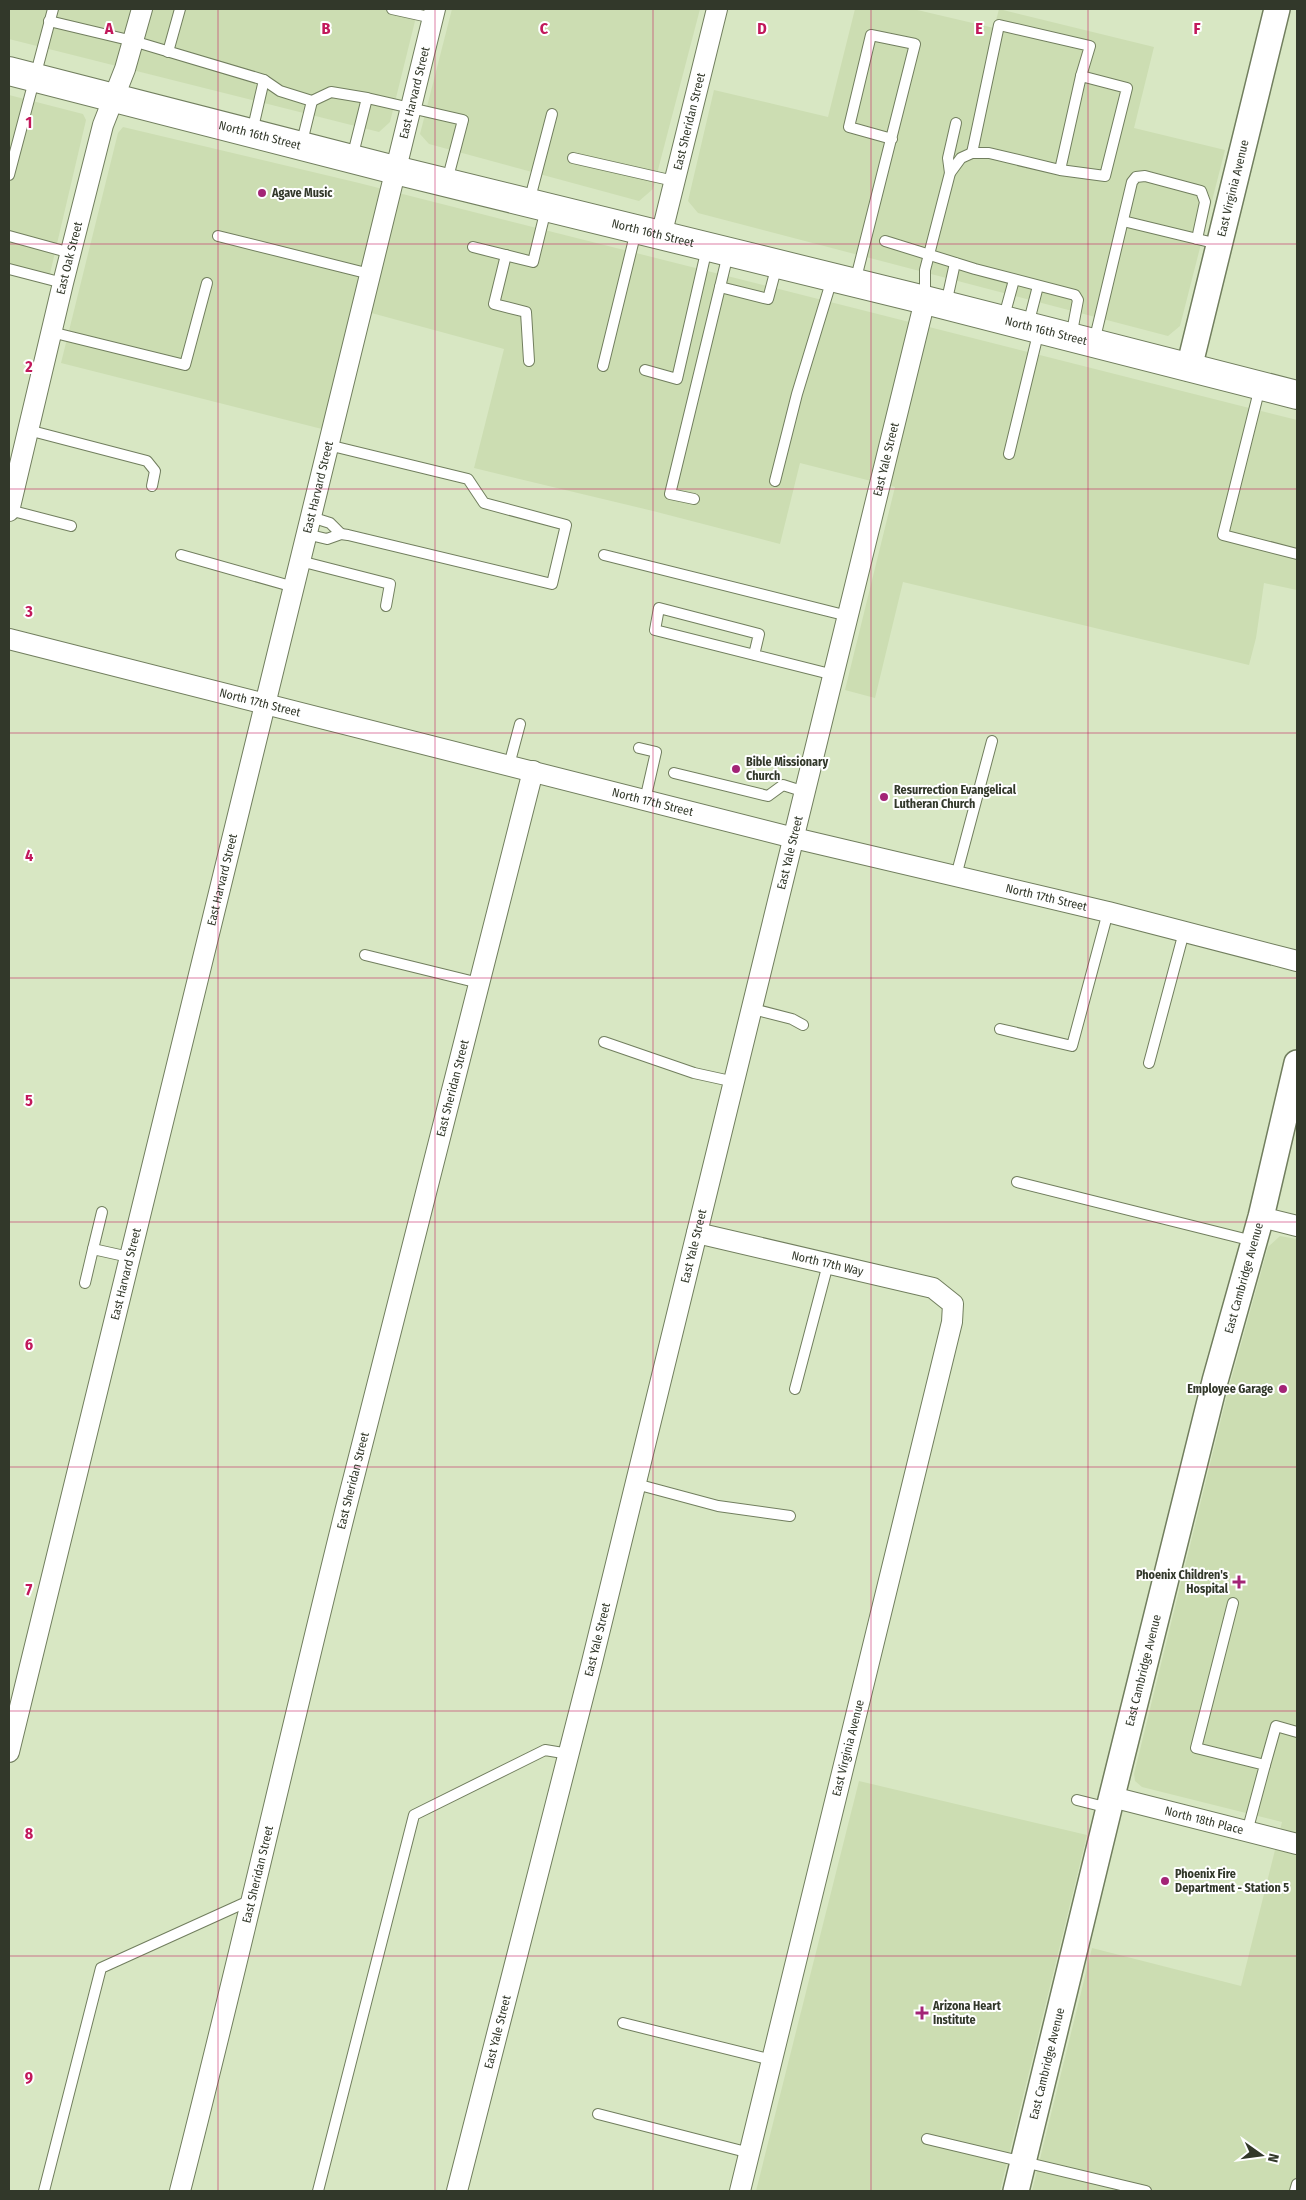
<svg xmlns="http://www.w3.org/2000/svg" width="1306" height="2200" font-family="'Fira Sans Condensed',sans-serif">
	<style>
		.built { fill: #ccddb2 }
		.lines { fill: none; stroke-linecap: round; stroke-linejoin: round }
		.service-casing { stroke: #717e5e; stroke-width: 12 }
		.minor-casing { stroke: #717e5e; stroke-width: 22 }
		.tertiary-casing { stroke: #717e5e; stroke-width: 28 }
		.secondary-casing { stroke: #717e5e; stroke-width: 30 }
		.service { stroke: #fff; stroke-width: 10 }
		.minor { stroke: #fff; stroke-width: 20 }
		.tertiary { stroke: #fff; stroke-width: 25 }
		.secondary { stroke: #fff; stroke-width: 28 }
		.grid { fill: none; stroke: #c2185b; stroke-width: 1; stroke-opacity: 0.55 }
		.poi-dot { fill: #a32476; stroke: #fff; stroke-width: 2 }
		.labels { text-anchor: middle; stroke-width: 4; stroke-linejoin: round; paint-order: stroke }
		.street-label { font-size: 12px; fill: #32382a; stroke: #fff }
		.poi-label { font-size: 12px; font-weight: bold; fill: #32382a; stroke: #fff; text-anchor: start }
		.grid-label { font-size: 16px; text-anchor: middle; font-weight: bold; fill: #c2185b; stroke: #fff; stroke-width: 4; stroke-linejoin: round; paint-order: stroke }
	</style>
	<rect width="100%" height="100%" fill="#d8e7c3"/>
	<g class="built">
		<polygon points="9,9 418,9 390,122 379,132 9,39"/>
		<polygon points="452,9 700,9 653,189 639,201 429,144 420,134"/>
		<polygon points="855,9 913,9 994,28 999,9 1154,47 1134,128 1225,150 1180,326 1168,336 698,213 688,201 714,90 828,117"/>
		<polygon points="9,95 83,114 86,120 49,278 9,268"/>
		<polygon points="123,127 359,183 1297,420 1297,590 1264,583 1256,638 1249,665 903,582 875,698 845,690 895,487 800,463 780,544 653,511 474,468 504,349 353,308 322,429 61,363 118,133"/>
		<polygon points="1280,1236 1297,1239 1297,2191 1032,2191 1092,1948 1241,1986 1282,1822 1142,1787 1135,1781 1134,1774 1228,1391 1268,1247"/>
		<polygon points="859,1781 1087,1835 1000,2191 756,2191"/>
	</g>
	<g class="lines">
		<defs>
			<g id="service">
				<polyline points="392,9 433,18"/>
				<polyline points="49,21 133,41 264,80 280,91 312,101 331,92 367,98 463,120 447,181"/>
				<polyline points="168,52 180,9"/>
				<polyline points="252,132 264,80"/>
				<polyline points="301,146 312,101"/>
				<polyline points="972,153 999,25 1090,46 1081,76"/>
				<polyline points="352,158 367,98"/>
				<polyline points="573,158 674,181"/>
				<polyline points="950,173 948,158 956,123"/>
				<polyline points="9,175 53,9"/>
				<polyline points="529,202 552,114"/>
				<polyline points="1123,221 1218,244"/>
				<polyline points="9,236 71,253"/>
				<polyline points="218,236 370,274"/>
				<polyline points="885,241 975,269 1075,295 1078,300 1071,337"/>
				<polyline points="473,247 533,262 546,209"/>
				<polyline points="506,255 494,304 526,312 529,361"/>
				<polyline points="9,269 63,283"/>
				<polyline points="855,282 915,44 871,35 849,127 892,139"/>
				<polyline points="720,287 768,299 777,265"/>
				<polyline points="925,299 925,270 950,173 961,158 972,153 989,153 1060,170 1081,76 1127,88 1105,176 1060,170"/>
				<polyline points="946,304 955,263"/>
				<polyline points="1003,320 1014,280"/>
				<polyline points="1028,325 1038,286"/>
				<polyline points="51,332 185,365 207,283"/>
				<polyline points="1094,342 1132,182 1136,177 1145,176 1201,191 1205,202 1197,239"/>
				<polyline points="603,366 636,231"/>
				<polyline points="645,370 677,379 707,248"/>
				<polyline points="1260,387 1223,535 1297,554"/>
				<polyline points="28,430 147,461 155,471 152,486"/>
				<polyline points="1009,454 1039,330"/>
				<polyline points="775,481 797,394 832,279"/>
				<polyline points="694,499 670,494 728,254"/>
				<polyline points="9,510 71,526"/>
				<polyline points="311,517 330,523 341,534"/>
				<polyline points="306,534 327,539 341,534 348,535 552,584 566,525 484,503 468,479 328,445"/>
				<polyline points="181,555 294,587"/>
				<polyline points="604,555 848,616"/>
				<polyline points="300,561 390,584 386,606"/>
				<polyline points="754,655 759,634 659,608 655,630 834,675"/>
				<polyline points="639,748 656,752 645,800"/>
				<polyline points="509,765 520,724"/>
				<polyline points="674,773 768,796 783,785 805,792"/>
				<polyline points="956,876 992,741"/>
				<polyline points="365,955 479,983"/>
				<polyline points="753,1009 792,1019 803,1025"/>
				<polyline points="1000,1029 1072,1046 1108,912"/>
				<polyline points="604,1042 694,1073 735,1082"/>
				<polyline points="1149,1063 1184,932"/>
				<polyline points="1017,1182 1253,1241"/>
				<polyline points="93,1249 102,1212"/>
				<polyline points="85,1283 93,1249 129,1257"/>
				<polyline points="795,1389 828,1264"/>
				<polyline points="636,1484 718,1506 790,1516"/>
				<polyline points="1233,1603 1196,1748 1265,1765 1247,1832"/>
				<polyline points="1265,1765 1276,1726 1297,1732"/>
				<polyline points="1077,1800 1109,1808"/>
				<polyline points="623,2023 772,2060"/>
				<polyline points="598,2114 750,2153"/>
				<polyline points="927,2139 1146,2191"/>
				<polyline points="44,2191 101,1968 251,1900"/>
				<polyline points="318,2191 414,1815 545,1750 569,1754"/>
				<polyline points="1295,2191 1297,2184"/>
			</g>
			<g id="minor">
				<path id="s1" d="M661,236L717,9"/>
				<path id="s2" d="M9,511L63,283L103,125L125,69L142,9"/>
				<path id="s3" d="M9,639L794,838L1108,912L1297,961"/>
				<polyline points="1261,1217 1297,1226"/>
				<path id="s4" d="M697,1233L933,1288L953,1304L952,1322L740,2191"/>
				<path id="s5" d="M9,1752L435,9"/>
				<path id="s6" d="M1112,1797L1297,1844"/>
				<path id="s7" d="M180,2191C238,1965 289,1738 345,1512C407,1265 471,1018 533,771"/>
				<path id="s8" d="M457,2191L592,1662L925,300"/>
			</g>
			<g id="tertiary">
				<path id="s9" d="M1189,368L1277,9"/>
				<path id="s10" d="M1016,2191L1109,1808L1215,1381L1261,1217L1297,1063"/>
			</g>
			<g id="secondary">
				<path id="s11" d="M9,71L395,170L925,300L1297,395"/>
			</g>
		</defs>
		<use href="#service" class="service-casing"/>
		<use href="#minor" class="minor-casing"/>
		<use href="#tertiary" class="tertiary-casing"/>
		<use href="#secondary" class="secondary-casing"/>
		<use href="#service" class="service"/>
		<use href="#minor" class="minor"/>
		<use href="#tertiary" class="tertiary"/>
		<use href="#secondary" class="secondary"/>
	</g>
	<path class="grid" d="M218,9V2191M435,9V2191M653,9V2191M871,9V2191M1088,9V2191M9,244H1297M9,489H1297M9,733H1297M9,978H1297M9,1222H1297M9,1467H1297M9,1711H1297M9,1956H1297"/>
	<g class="poi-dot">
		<circle cx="262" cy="193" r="5"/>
		<circle cx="736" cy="769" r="5"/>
		<circle cx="884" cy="797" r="5"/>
		<circle cx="1283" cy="1389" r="5"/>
		<path d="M1236.5 1574.5h5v5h5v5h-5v5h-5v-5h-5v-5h5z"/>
		<circle cx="1165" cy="1881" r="5"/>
		<path d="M919.5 2005.5h5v5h5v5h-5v5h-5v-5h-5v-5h5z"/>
	</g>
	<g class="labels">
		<g class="street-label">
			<text dy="4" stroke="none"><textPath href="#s5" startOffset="1708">East Harvard Street</textPath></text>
			<text dy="4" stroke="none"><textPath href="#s1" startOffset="118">East Sheridan Street</textPath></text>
			<text dy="4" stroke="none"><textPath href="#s11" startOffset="259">North 16th Street</textPath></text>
			<text dy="4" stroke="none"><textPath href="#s9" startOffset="185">East Virginia Avenue</textPath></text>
			<text dy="4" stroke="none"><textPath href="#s11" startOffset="664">North 16th Street</textPath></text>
			<text dy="4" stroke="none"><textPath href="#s2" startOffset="260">East Oak Street</textPath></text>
			<text dy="4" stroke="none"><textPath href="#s11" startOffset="1069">North 16th Street</textPath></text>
			<text dy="4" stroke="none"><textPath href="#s8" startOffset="1784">East Yale Street</textPath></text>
			<text dy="4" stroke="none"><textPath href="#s5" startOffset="1302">East Harvard Street</textPath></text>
			<text dy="4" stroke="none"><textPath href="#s3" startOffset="259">North 17th Street</textPath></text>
			<text dy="4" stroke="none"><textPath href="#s3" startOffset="664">North 17th Street</textPath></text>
			<text dy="4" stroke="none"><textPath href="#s8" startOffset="1379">East Yale Street</textPath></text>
			<text dy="4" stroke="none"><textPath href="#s5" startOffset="898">East Harvard Street</textPath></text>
			<text dy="4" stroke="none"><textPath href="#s3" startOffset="1069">North 17th Street</textPath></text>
			<text dy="4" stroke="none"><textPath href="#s7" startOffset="1136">East Sheridan Street</textPath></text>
			<text dy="4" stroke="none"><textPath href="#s8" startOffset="974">East Yale Street</textPath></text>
			<text dy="4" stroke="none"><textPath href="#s4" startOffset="134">North 17th Way</textPath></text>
			<text dy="4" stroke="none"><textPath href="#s5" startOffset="492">East Harvard Street</textPath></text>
			<text dy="4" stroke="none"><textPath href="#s10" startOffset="941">East Cambridge Avenue</textPath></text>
			<text dy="4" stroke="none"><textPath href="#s7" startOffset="731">East Sheridan Street</textPath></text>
			<text dy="4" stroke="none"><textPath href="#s8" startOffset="569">East Yale Street</textPath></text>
			<text dy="4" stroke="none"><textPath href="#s10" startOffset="536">East Cambridge Avenue</textPath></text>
			<text transform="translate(848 1748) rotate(-76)" y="4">East Virginia Avenue</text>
			<text dy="4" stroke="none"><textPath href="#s6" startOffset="95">North 18th Place</textPath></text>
			<text dy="4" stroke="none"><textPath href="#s7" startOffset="326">East Sheridan Street</textPath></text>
			<text dy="4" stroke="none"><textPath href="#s8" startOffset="164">East Yale Street</textPath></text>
			<text dy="4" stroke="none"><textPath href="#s10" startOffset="131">East Cambridge Avenue</textPath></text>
		</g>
		<g class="poi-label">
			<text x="272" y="197">Agave Music</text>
			<text x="746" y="766">Bible Missionary<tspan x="746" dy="14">Church</tspan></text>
			<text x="894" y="794">Resurrection Evangelical<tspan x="894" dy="14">Lutheran Church</tspan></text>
			<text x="1273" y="1393" text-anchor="end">Employee Garage</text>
			<text x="1228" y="1579" text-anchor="end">Phoenix Children's<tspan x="1228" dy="14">Hospital</tspan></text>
			<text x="1175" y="1878">Phoenix Fire<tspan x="1175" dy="14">Department - Station 5</tspan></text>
			<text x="933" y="2010">Arizona Heart<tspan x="933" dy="14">Institute</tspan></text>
		</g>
	</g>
	<g class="grid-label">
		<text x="109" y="34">A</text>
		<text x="326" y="34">B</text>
		<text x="544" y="34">C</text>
		<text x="762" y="34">D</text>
		<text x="979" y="34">E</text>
		<text x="1197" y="34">F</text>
		<text x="29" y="128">1</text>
		<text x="29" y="372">2</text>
		<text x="29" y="617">3</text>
		<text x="29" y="861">4</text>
		<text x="29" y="1106">5</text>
		<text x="29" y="1350">6</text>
		<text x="29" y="1595">7</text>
		<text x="29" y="1839">8</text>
		<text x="29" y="2083">9</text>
	</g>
	<rect width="1306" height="2200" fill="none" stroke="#32382a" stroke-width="20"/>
	<g transform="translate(1261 2155) rotate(104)" stroke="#ffffff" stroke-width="4" paint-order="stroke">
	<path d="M0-4L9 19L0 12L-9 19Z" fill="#32382a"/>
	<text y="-8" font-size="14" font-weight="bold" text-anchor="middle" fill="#32382a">N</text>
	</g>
</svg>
